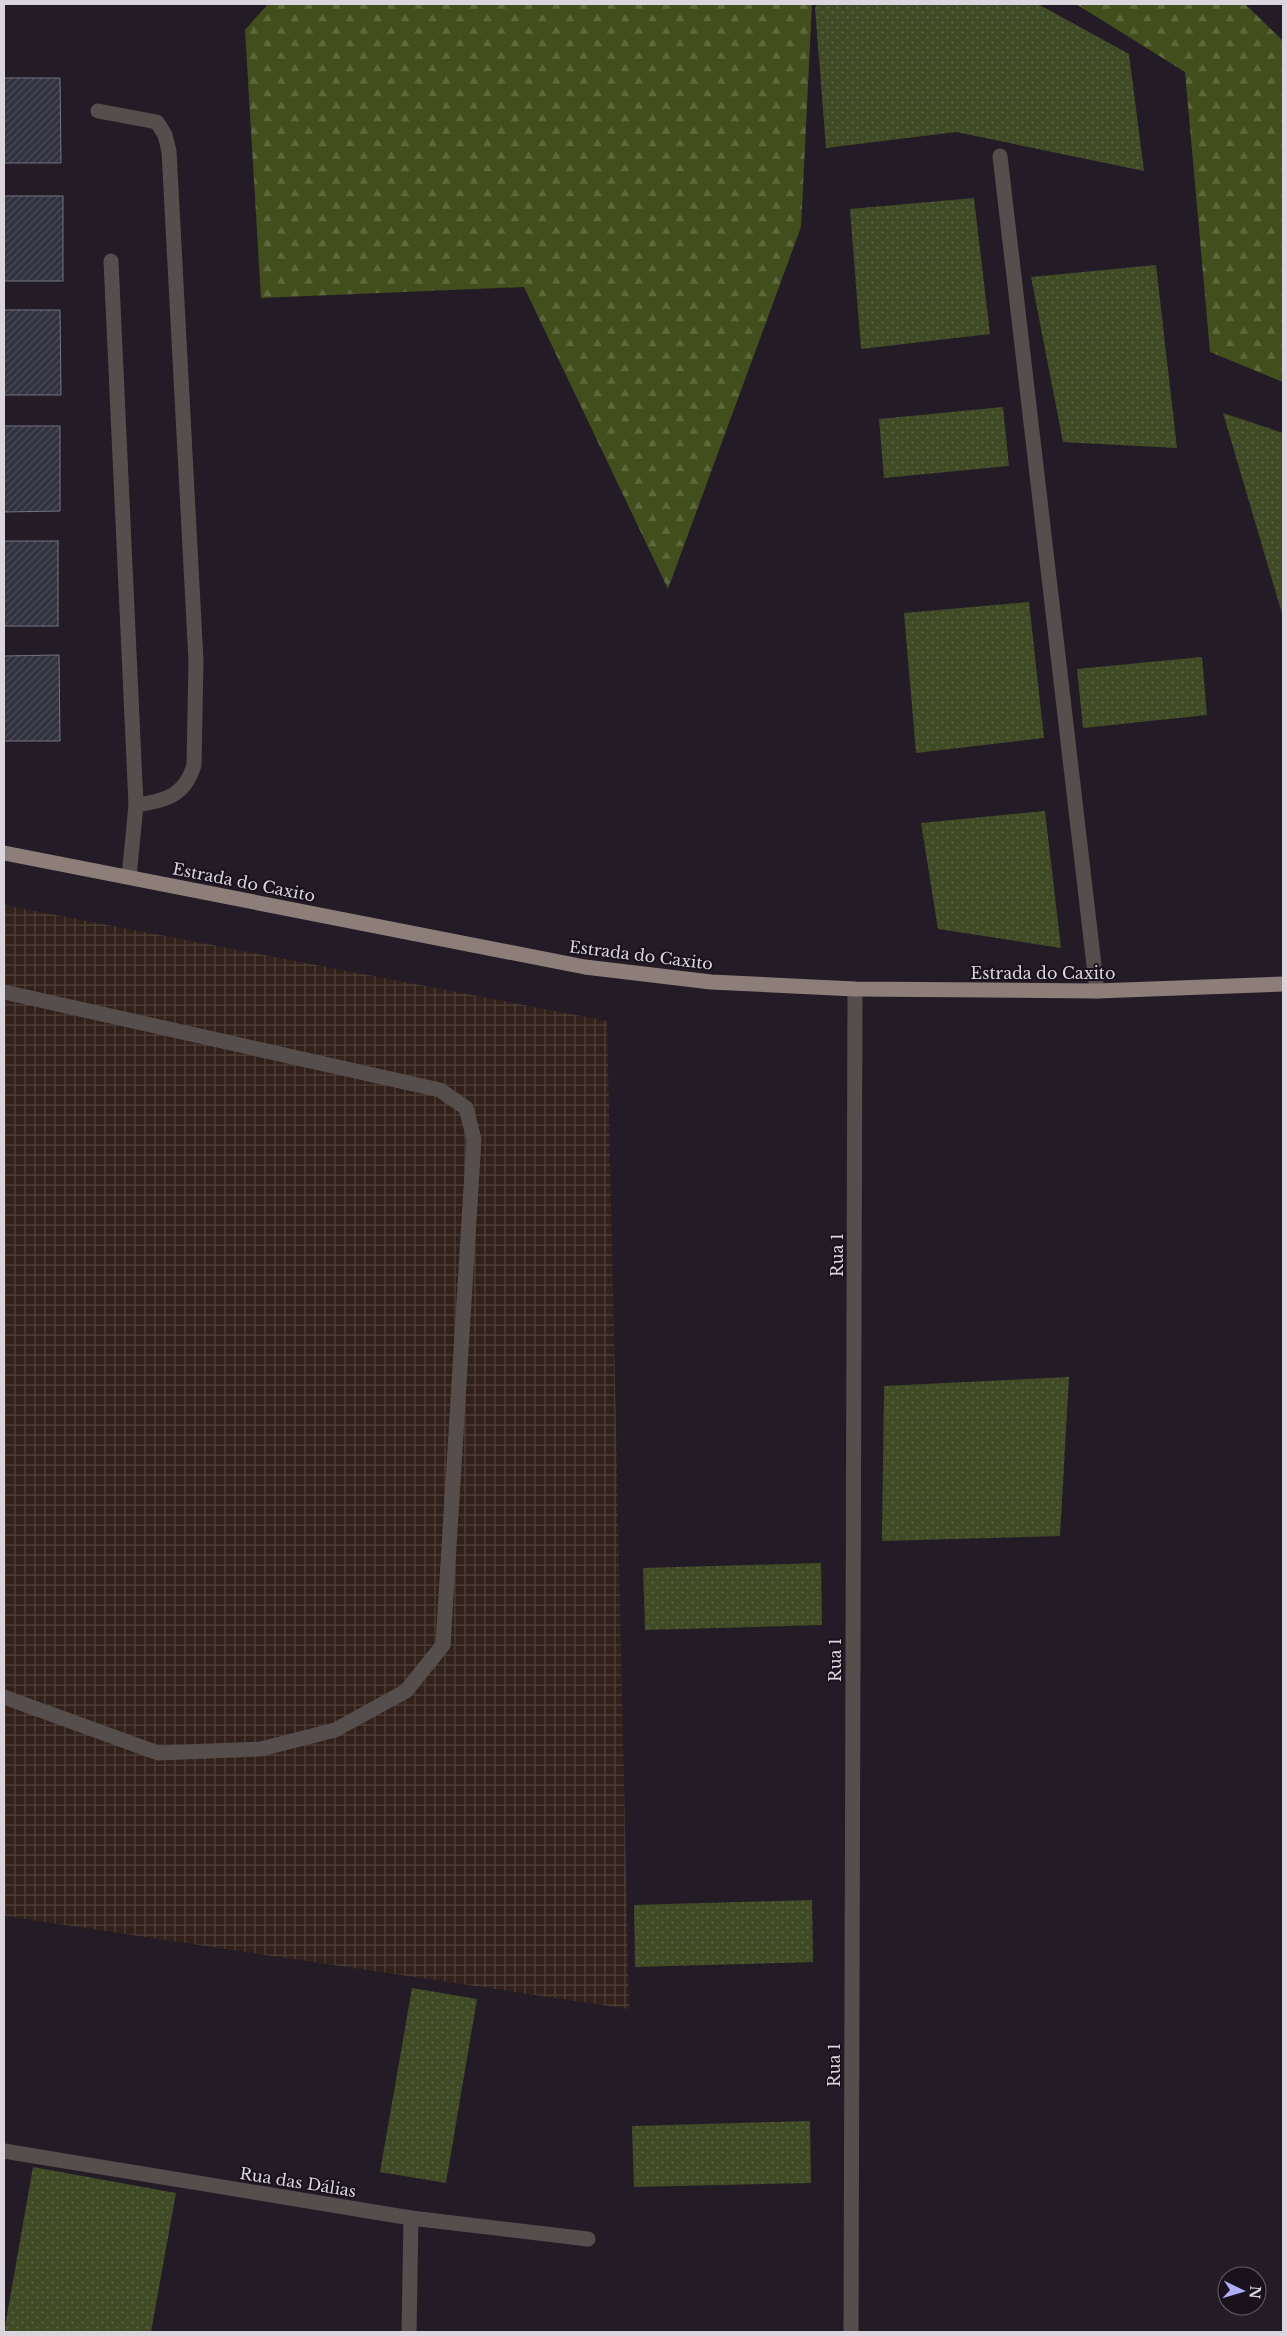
<svg xmlns="http://www.w3.org/2000/svg" width="1287" height="2336" font-family="'Libre Baskerville',serif">
	<style>
		.industrial { fill: url(#industrial-grid) }
		.grass { fill: url(#grass-dots) }
		.forest { fill: url(#forest-firs) }
		.building { fill: url(#building-hatch); stroke: #727382 }
		.lines { fill: none; stroke-linecap: round; stroke-linejoin: round }
		.minor { stroke: #564e4c; stroke-width: 15 }
		.major { stroke: #8d7e79; stroke-width: 15 }
		.labels { text-anchor: middle; stroke-width: 4; stroke-linejoin: round; paint-order: stroke }
		.street-label { font-size: 16px; fill: #dbd6dd; stroke: #19121d }
	</style>
	<defs>
		<pattern id="industrial-grid" width="8" height="8" patternUnits="userSpaceOnUse" patternTransform="scale(1.25)"><rect width="8" height="8" fill="#32211a"/><path d="M0 4h8M4 0v8" fill="none" stroke="#4f403b"/></pattern>
		<pattern id="grass-dots" width="8" height="8" patternUnits="userSpaceOnUse" patternTransform="scale(1.25)"><rect width="8" height="8" fill="#404b26"/><path d="M2 2h.1M6 6h.1" fill="none" stroke="#5b6445" stroke-width="1.8" stroke-linecap="round"/></pattern>
		<pattern id="forest-firs" width="22" height="20" patternUnits="userSpaceOnUse" patternTransform="scale(1.25)"><rect width="22" height="20" fill="#424f1c"/><path d="M5 1l3.5 6h-7zM16 11l3.5 6h-7z" fill="#5d683d"/></pattern>
		<pattern id="building-hatch" width="6" height="6" patternUnits="userSpaceOnUse" patternTransform="scale(1.25)"><rect width="6" height="6" fill="#31313f"/><path d="M-1 1l2-2M0 6l6-6M5 7l2-2" fill="none" stroke="#4e4e5a"/></pattern>
	</defs>
	<rect width="100%" height="100%" fill="#231b26"/>
	<polygon class="industrial" points="4,905 607,1021 629,2009 4,1916"/>
	<g class="grass">
		<polygon points="817,4 1038,4 1129,54 1144,171 956,132 826,148 815,8"/>
		<polygon points="974,198 990,334 861,349 850,209"/>
		<polygon points="1156,265 1177,448 1063,442 1031,277"/>
		<polygon points="1003,407 1009,466 884,478 879,419"/>
		<polygon points="1223,413 1283,433 1283,617"/>
		<polygon points="1029,602 1044,738 916,753 904,613"/>
		<polygon points="1202,657 1207,715 1083,728 1077,669"/>
		<polygon points="1045,811 1061,948 938,929 921,823"/>
		<polygon points="1069,1377 1060,1536 882,1541 884,1386"/>
		<polygon points="821,1563 822,1625 645,1630 643,1568"/>
		<polygon points="812,1900 813,1962 635,1967 634,1905"/>
		<polygon points="412,1988 477,1999 446,2183 380,2172"/>
		<polygon points="810,2121 811,2183 634,2187 632,2126"/>
		<polygon points="33,2167 176,2193 151,2332 4,2332"/>
	</g>
	<g class="forest">
		<polygon points="268,4 812,4 801,227 668,589 524,287 261,298 245,30"/>
		<polygon points="1076,4 1245,4 1283,41 1283,382 1210,352 1185,72"/>
	</g>
	<g class="building">
		<polygon points="4,78 60,78 61,163 4,163"/>
		<rect x="4" y="196" width="59" height="85"/>
		<polygon points="4,310 60,310 61,395 4,395"/>
		<polygon points="4,426 60,426 60,511 4,512"/>
		<rect x="4" y="541" width="54" height="85"/>
		<polygon points="59,655 60,741 4,741 4,656"/>
	</g>
	<g class="lines">
		<g class="minor">
			<path d="M98,111L157,122L165,135L169,151L196,661L194,765C185,796 165,801 136,805"/>
			<polyline points="1000,156 1097,991"/>
			<polyline points="111,261 136,805 129,877"/>
			<polyline points="4,992 440,1090 466,1108 474,1139 443,1645 406,1691 335,1730 261,1749 158,1753 4,1697"/>
			<polyline points="4,2151 411,2218 588,2239"/>
			<polyline points="409,2332 411,2218"/>
			<polyline points="851,2332 855,989"/>
		</g>
		<polyline class="major" points="4,853 585,967 711,982 855,989 1097,991 1283,984"/>
	</g>
	<g class="labels">
		<g class="street-label">
			<text transform="translate(244 882) rotate(11)" y="6">Estrada do Caxito</text>
			<text transform="translate(641 955) rotate(7)" y="6">Estrada do Caxito</text>
			<text x="1043" y="979">Estrada do Caxito</text>
			<text transform="translate(837 1255) rotate(-90)" y="6">Rua 1</text>
			<text transform="translate(835 1660) rotate(-90)" y="6">Rua 1</text>
			<text transform="translate(834 2065) rotate(-90)" y="6">Rua 1</text>
			<text transform="translate(298 2182) rotate(9)" y="6">Rua das Dálias</text>
		</g>
	</g>
	<rect width="1287" height="2336" fill="none" stroke="#dbd6dd" stroke-width="10"/>
	<g transform="translate(1242 2291) rotate(95)"><circle r="24" fill="#19121d" stroke="#67606a"/>
	<path d="M0-4L9 19L0 12L-9 19Z" fill="#aeaefa"/>
	<text y="-8" font-size="14" font-weight="bold" text-anchor="middle" fill="#dbd6dd">N</text>
	</g>
</svg>
